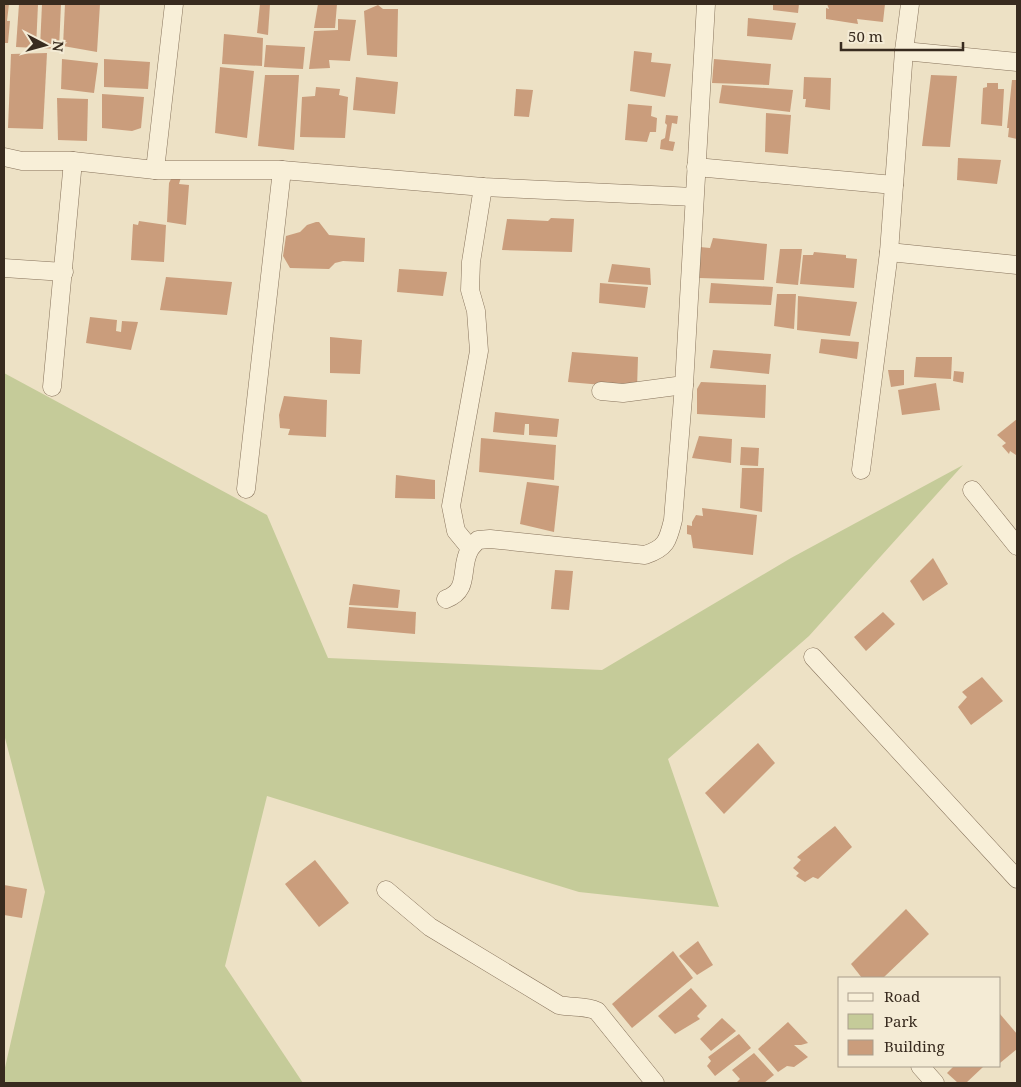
<svg xmlns="http://www.w3.org/2000/svg" width="1021" height="1087" font-family="'Noto Serif',serif">
	<style>
		.green { fill: #c5cb99 }
		.building { fill: #ca9d7c }
		.lines { fill: none; stroke-linecap: round; stroke-linejoin: round }
		.minor-casing { stroke: #87735c; stroke-width: 19 }
		.minor { stroke: #f8efd8; stroke-width: 18 }
	</style>
	<rect width="100%" height="100%" fill="#ede1c5"/>
	<polygon class="green" points="4,373 267,515 328,658 602,670 791,558 963,465 809,636 668,759 719,907 579,892 267,796 225,966 303,1083 4,1083 4,1072 45,892 4,734"/>
	<g class="building">
		<polygon points="4,4 9,4 7,21 10,21 8,43 4,43"/>
		<polygon points="19,4 38,4 36,48 16,47"/>
		<polygon points="42,4 61,4 59,49 40,48"/>
		<polygon points="65,4 100,4 97,52 63,46"/>
		<polygon points="260,4 270,4 268,35 257,33"/>
		<polygon points="318,4 337,4 335,28 314,28"/>
		<polygon points="773,4 799,4 798,13 773,10"/>
		<polygon points="827,4 885,4 883,22 857,19 858,24 826,19 826,8 829,9"/>
		<polygon points="378,5 383,9 398,9 397,57 367,55 364,11"/>
		<polygon points="748,18 796,23 792,40 747,36"/>
		<polygon points="338,19 356,20 350,61 329,60 330,68 309,69 314,31 338,30"/>
		<polygon points="224,34 263,38 262,66 222,64"/>
		<polygon points="266,45 305,47 303,69 264,67"/>
		<polygon points="634,51 652,53 651,62 671,64 665,97 630,91"/>
		<polygon points="47,53 43,129 8,128 11,54"/>
		<polygon points="62,59 98,63 94,93 61,89"/>
		<polygon points="104,59 150,62 148,89 104,87"/>
		<polygon points="714,59 771,64 769,85 712,83"/>
		<polygon points="220,67 254,71 247,138 215,133"/>
		<polygon points="265,75 299,75 294,150 258,146"/>
		<polygon points="931,75 957,76 950,147 922,146"/>
		<polygon points="356,77 398,82 395,114 353,110"/>
		<polygon points="804,77 831,78 830,110 805,107 806,99 803,99"/>
		<polygon points="1012,80 1017,80 1017,139 1008,137 1009,128 1007,128"/>
		<polygon points="987,83 998,83 998,89 1004,89 1002,126 981,124 983,88 987,87"/>
		<polygon points="722,85 793,90 790,112 719,103"/>
		<polygon points="316,87 340,89 339,95 348,97 345,138 300,137 302,97 315,96"/>
		<polygon points="516,89 533,90 529,117 514,116"/>
		<polygon points="102,94 144,97 141,128 132,131 102,128"/>
		<polygon points="57,98 88,99 87,141 58,140"/>
		<polygon points="628,104 652,106 651,116 657,118 656,132 650,132 647,142 625,140"/>
		<polygon points="766,113 791,115 788,154 765,152"/>
		<polygon points="666,115 678,116 677,124 672,123 669,141 675,142 673,151 660,149 661,140 665,138 667,125 665,123"/>
		<polygon points="958,158 1001,160 997,184 957,180"/>
		<polygon points="172,177 181,177 179,184 189,185 186,225 167,222 169,183"/>
		<polygon points="551,218 574,219 572,252 502,250 507,219 548,221"/>
		<polygon points="139,221 166,225 164,262 131,260 133,224 138,225"/>
		<polygon points="316,222 319,222 329,235 365,238 364,262 343,261 335,263 329,269 290,268 283,256 286,236 300,232 307,225"/>
		<polygon points="713,238 767,244 764,280 699,278 700,247 710,248"/>
		<polygon points="780,249 802,249 798,285 776,283"/>
		<polygon points="814,252 846,255 846,258 857,259 854,288 800,284 803,255 813,255"/>
		<polygon points="612,264 650,268 651,285 608,282"/>
		<polygon points="399,269 447,272 443,296 397,292"/>
		<polygon points="166,277 232,282 227,315 160,310"/>
		<polygon points="600,283 648,287 645,308 599,303"/>
		<polygon points="711,283 773,287 771,305 709,303"/>
		<polygon points="777,294 796,294 794,329 774,326"/>
		<polygon points="798,296 857,302 850,336 797,330"/>
		<polygon points="90,317 117,320 116,331 121,332 122,321 138,322 131,350 86,343"/>
		<polygon points="330,337 362,340 360,374 330,373"/>
		<polygon points="821,339 859,342 857,359 819,353"/>
		<polygon points="713,350 771,354 769,374 710,368"/>
		<polygon points="572,352 638,357 637,388 568,382"/>
		<polygon points="916,357 952,357 951,379 914,377"/>
		<polygon points="888,370 904,370 904,385 891,387"/>
		<polygon points="954,371 964,372 963,383 953,381"/>
		<polygon points="701,382 766,385 765,418 697,414 697,389"/>
		<polygon points="936,383 940,410 902,415 898,390"/>
		<polygon points="284,396 327,400 326,437 288,435 290,429 280,428 279,415"/>
		<polygon points="495,412 559,419 557,437 529,435 529,424 525,424 524,435 493,432"/>
		<polygon points="1017,419 1017,455 1016,455 1010,451 1009,454 1002,446 1006,443 997,435"/>
		<polygon points="699,436 732,439 731,463 692,458"/>
		<polygon points="481,438 556,445 554,480 479,472"/>
		<polygon points="741,447 759,448 758,466 740,465"/>
		<polygon points="742,468 764,468 762,512 740,508"/>
		<polygon points="396,475 435,480 435,499 395,498"/>
		<polygon points="527,482 559,486 554,532 520,524"/>
		<polygon points="702,508 757,515 753,555 693,548 691,535 687,534 687,525 692,526 692,522 696,515 703,516"/>
		<polygon points="933,558 948,584 923,601 910,581"/>
		<polygon points="555,570 573,571 569,610 551,609"/>
		<polygon points="353,584 400,590 398,608 349,605"/>
		<polygon points="349,607 416,612 415,634 347,628"/>
		<polygon points="883,612 895,624 866,651 854,637"/>
		<polygon points="982,677 1003,701 971,725 958,707 967,697 962,692"/>
		<polygon points="758,743 775,763 724,814 705,793"/>
		<polygon points="835,826 852,847 818,879 813,877 805,882 796,876 799,873 793,868 801,860 797,857"/>
		<polygon points="315,860 349,903 319,927 285,884"/>
		<polygon points="4,885 27,889 22,918 4,915"/>
		<polygon points="906,909 929,934 883,978 862,978 851,964"/>
		<polygon points="698,941 713,965 697,975 679,956"/>
		<polygon points="673,951 693,978 632,1028 612,1004"/>
		<polygon points="691,988 707,1006 697,1016 700,1019 675,1034 658,1016"/>
		<polygon points="1000,1014 1017,1034 1017,1049 1000,1063"/>
		<polygon points="722,1018 736,1031 711,1051 700,1039"/>
		<polygon points="788,1022 808,1043 801,1045 794,1045 808,1057 794,1067 787,1066 778,1072 758,1049"/>
		<polygon points="739,1034 751,1048 715,1076 707,1066 711,1061 708,1057"/>
		<polygon points="754,1053 774,1075 764,1083 738,1083 737,1082 740,1079 732,1070"/>
		<polygon points="954,1066 982,1066 983,1067 966,1083 958,1083 947,1073"/>
	</g>
	<g class="lines">
		<defs>
			<g id="minor">
				<polyline points="904,51 1017,62"/>
				<polyline points="4,157 22,161 73,161 155,170 282,170 483,187 694,197"/>
				<polyline points="696,167 894,185"/>
				<polyline points="155,170 174,4"/>
				<polyline points="889,252 1017,265"/>
				<polyline points="4,268 64,272"/>
				<polyline points="52,387 73,161"/>
				<polyline points="601,391 623,393 684,385"/>
				<polyline points="861,470 889,252 904,51 910,4"/>
				<polyline points="246,489 282,170"/>
				<polyline points="972,490 1017,546"/>
				<polyline points="470,548 456,531 451,506 479,351 476,311 470,290 471,262 483,187"/>
				<path d="M446,599C471,590 459,567 470,549C472,546 475,543 478,540L490,539L645,555C666,548 668,541 673,520L684,385L706,4"/>
				<polyline points="813,657 1017,879"/>
				<path d="M386,890L430,927L559,1005C572,1008 585,1005 597,1011L655,1083"/>
				<polyline points="920,1066 935,1083"/>
			</g>
		</defs>
		<use href="#minor" class="minor-casing"/>
		<use href="#minor" class="minor"/>
	</g>
	<rect width="1021" height="1087" fill="none" stroke="#382b1f" stroke-width="10"/>
	<rect x="838" y="977" width="162" height="90" fill="#f4ebd5" stroke="#a99e8c"/>
	<rect x="848" y="993" width="25" height="8" fill="#f8efd8" stroke="#a99e8c"/>
	<text x="884" y="1002" font-size="15" fill="#382b1f">Road</text>
	<rect x="848" y="1014" width="25" height="15" fill="#c5cb99" stroke="#a99e8c"/>
	<text x="884" y="1027" font-size="15" fill="#382b1f">Park</text>
	<rect x="848" y="1040" width="25" height="15" fill="#ca9d7c" stroke="#a99e8c"/>
	<text x="884" y="1052" font-size="15" fill="#382b1f">Building</text>
	<g transform="translate(45 45) rotate(96)" stroke="#f4ebd5" stroke-width="4" paint-order="stroke">
	<path d="M0-4L9 19L0 12L-9 19Z" fill="#382b1f"/>
	<text y="-8" font-size="14" font-weight="bold" text-anchor="middle" fill="#382b1f">N</text>
	</g>
	<path d="M841 42v8h122v-8" fill="none" stroke="#382b1f" stroke-width="2.5"/>
	<text x="848" y="42" font-size="15" fill="#382b1f" stroke="#f4ebd5" stroke-width="4" paint-order="stroke">50 m</text>
</svg>
